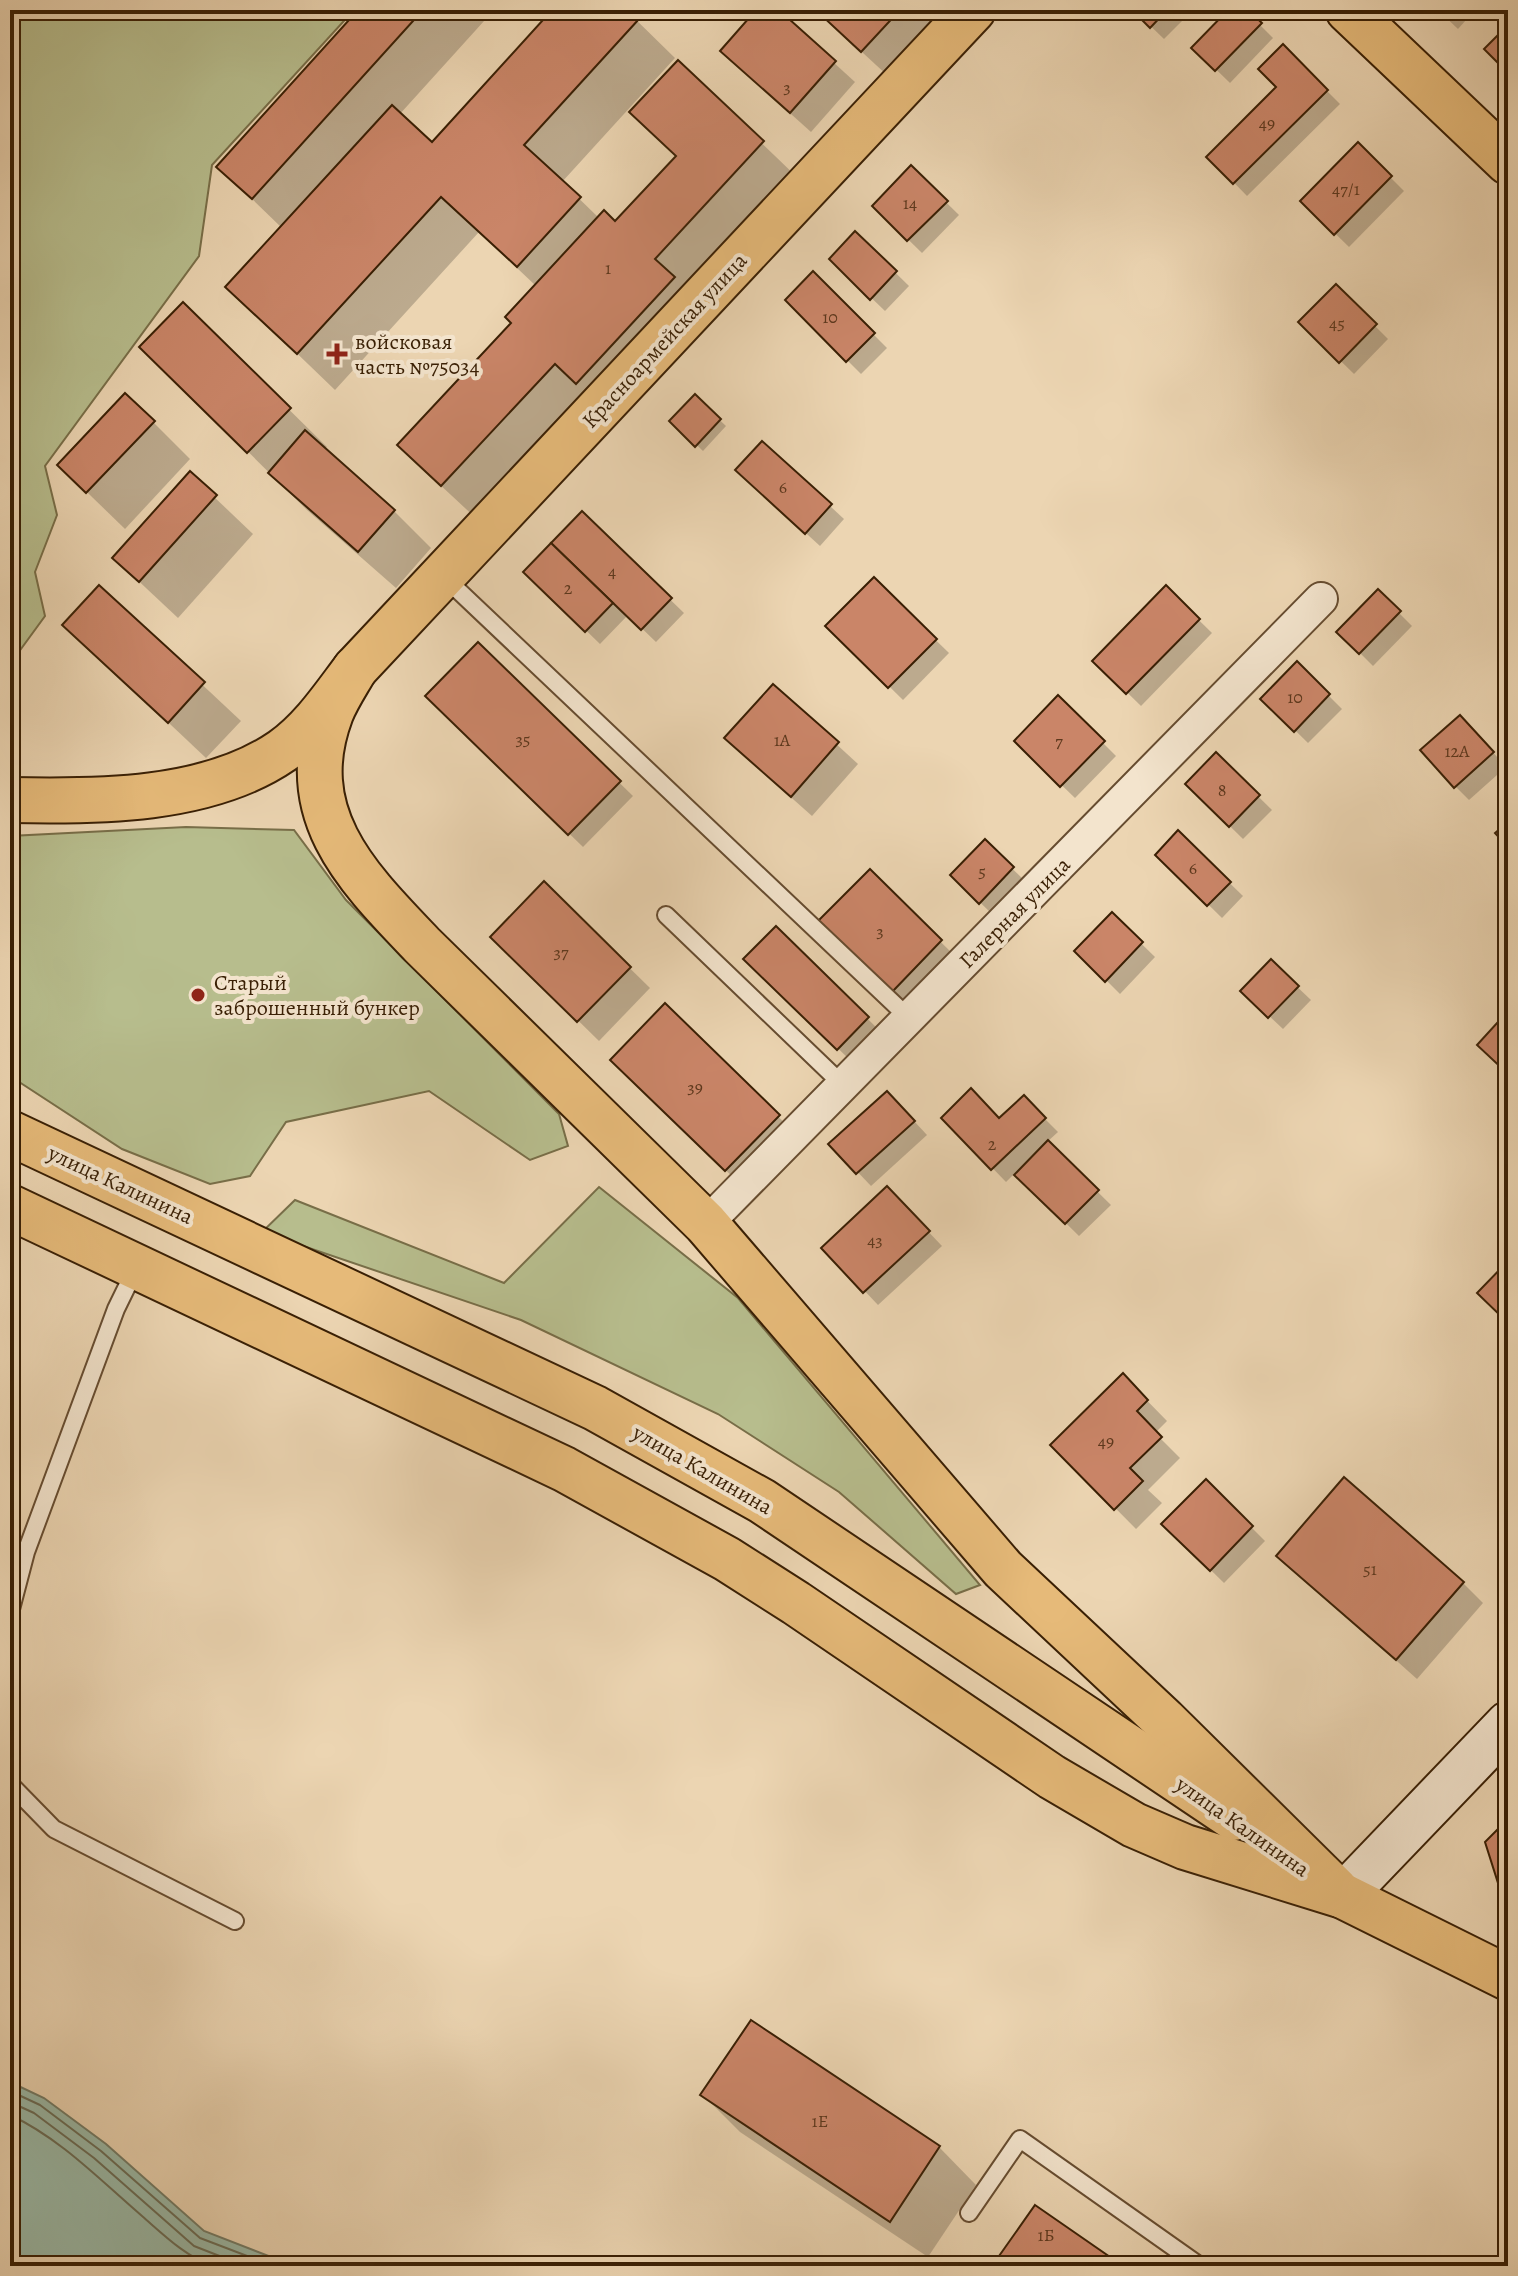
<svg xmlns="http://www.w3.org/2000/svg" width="1518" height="2276" font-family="Alegreya,serif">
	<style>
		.green { fill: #b7bd8d; stroke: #786e48; stroke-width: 2 }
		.water { fill: #9ab9a7; stroke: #737b66; stroke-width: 2 }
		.shadow { fill: #0003 }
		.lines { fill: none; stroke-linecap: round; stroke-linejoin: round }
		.shore { stroke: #6a6c56; stroke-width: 2 }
		.building { fill: #ca8568; stroke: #391f04; stroke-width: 2 }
		.lane-casing { stroke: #664c30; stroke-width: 20 }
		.street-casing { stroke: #664c30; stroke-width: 36 }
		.secondary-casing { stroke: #391f04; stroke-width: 48 }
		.primary-casing { stroke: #391f04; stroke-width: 48 }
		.lane { stroke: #f3e4cd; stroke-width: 16 }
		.street { stroke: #f3e4cd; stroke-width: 32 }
		.secondary { stroke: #f3e4cd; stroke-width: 44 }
		.primary { stroke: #e6ba79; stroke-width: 44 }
		.poi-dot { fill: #8f2418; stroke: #f3e4cd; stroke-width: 3 }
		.labels { text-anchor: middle; stroke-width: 8; stroke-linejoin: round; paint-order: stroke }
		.number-label { font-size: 18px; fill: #5d381d }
		.street-label { font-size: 22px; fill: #391f04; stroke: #f3e4cd }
		.poi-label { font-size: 22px; fill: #391f04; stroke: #f3e4cd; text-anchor: start }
	</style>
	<rect width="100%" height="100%" fill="#ecd5b2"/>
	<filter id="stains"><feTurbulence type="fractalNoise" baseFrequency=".0025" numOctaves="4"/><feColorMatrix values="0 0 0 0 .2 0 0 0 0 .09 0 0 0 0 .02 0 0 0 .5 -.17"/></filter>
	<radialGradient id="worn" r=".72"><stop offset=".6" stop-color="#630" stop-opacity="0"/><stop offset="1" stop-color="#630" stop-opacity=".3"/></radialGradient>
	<g class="green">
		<polygon points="10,10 354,10 212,165 199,256 45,466 57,515 35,572 45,616 10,664"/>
		<polygon points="186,827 294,830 346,900 559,1114 568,1146 530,1160 429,1091 286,1122 250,1176 210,1184 122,1149 10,1076 10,836"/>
		<polygon points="599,1187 738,1298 980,1585 956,1594 839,1492 718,1414 521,1320 262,1232 295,1200 504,1283"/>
	</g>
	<polygon class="water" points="10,2082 44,2098 106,2144 204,2231 271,2257 409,2259 434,2266 10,2266"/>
	<g class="shadow">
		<polygon points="361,10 494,10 399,115 432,145 555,10 626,10 675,58 562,182 599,218 615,224 677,157 678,63 800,180 480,522 437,482 514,323 536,286 479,232 335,390 228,287 282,228 219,167"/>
		<polygon points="758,10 776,10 855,82 811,132 743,71"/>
		<polygon points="826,10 950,10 889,77 849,40"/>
		<polygon points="1134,10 1193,10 1164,39"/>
		<polygon points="1231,10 1245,10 1273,38 1230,83 1194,48"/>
		<polygon points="1438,10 1475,10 1458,29"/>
		<polygon points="1283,47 1340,104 1247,196 1209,157 1279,87"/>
		<polygon points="1358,145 1404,191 1349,247 1302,201"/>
		<polygon points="911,168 959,215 922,253 874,206"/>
		<polygon points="856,234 909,286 885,311 831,259"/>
		<polygon points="813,274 887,348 861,374 787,300"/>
		<polygon points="1336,287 1388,339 1354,374 1301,322"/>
		<polygon points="183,305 327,447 324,449 394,511 431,548 396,588 307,510 142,347"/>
		<polygon points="695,397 726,426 703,451 672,421"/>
		<polygon points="153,422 190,459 125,529 59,465"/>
		<polygon points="190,474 253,534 178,618 114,558"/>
		<polygon points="751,483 830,506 844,519 820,546"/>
		<polygon points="582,514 684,613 656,642 628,615 600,644 526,572"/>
		<polygon points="874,580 949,653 903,700 828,626"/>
		<polygon points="99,588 241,721 206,758 65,625"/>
		<polygon points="1166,588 1212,633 1141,706 1095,661"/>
		<polygon points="1378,592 1412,626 1373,666 1339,632"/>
		<polygon points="478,645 633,796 583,847 428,696"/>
		<polygon points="1297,664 1342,709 1308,743 1263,699"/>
		<polygon points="773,686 858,764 812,816 747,758"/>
		<polygon points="1058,698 1116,756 1075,798 1016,741"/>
		<polygon points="1474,731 1506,767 1469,800 1455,786"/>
		<polygon points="1216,755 1272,810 1243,839 1187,784"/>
		<polygon points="1178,833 1243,896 1222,918 1158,855"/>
		<polygon points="985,842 1026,882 993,915 952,875"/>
		<polygon points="870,872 961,962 913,1011 821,921"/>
		<polygon points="544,884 650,988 599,1041 493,937"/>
		<polygon points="1112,915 1155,957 1120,994 1077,951"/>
		<polygon points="776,929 881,1032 852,1062 746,959"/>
		<polygon points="1271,962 1311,1000 1283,1029 1243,991"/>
		<polygon points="665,1006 798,1136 746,1190 613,1060"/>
		<polygon points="1024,1098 1058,1132 1047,1142 1111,1205 1079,1236 1015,1173 1006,1182 944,1118 1000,1121"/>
		<polygon points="901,1107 927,1135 871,1186 831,1144"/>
		<polygon points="900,1202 942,1246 878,1305 824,1248"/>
		<polygon points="1123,1376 1167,1421 1155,1433 1180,1458 1148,1490 1162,1503 1136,1529 1053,1445"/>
		<polygon points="1206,1482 1265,1541 1224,1583 1164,1524"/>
		<polygon points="1279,1556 1463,1583 1483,1603 1417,1679"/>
		<polygon points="751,2022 939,2147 976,2185 928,2257 740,2132 703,2095"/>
	</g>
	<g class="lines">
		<g class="shore">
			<polyline points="10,2091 40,2105 101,2151 200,2238 268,2264 304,2266"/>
			<polyline points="10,2102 34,2113 94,2158 194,2246 245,2266"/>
			<path d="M10,2115C60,2138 101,2181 142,2216C165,2236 184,2255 212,2266"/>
		</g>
	</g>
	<g class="building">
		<polygon points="358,10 423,10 252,199 216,167"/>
		<polygon points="552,10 629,10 639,19 524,145 581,197 517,267 441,197 297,354 225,287 392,105 432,142"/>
		<polygon points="756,10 779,10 836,61 790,113 720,51"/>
		<polygon points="823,10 900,10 861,52 820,14"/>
		<polygon points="1132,10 1167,10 1150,28"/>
		<polygon points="1228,10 1248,10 1262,23 1215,71 1191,48"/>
		<polygon points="1508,25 1508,73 1484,49"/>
		<polygon points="1283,44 1328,90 1233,184 1206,157 1276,87 1258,69"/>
		<polygon points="678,60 764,141 655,259 675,277 576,384 555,364 441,486 397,445 511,323 505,317 604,210 615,221 676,156 629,112"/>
		<polygon points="1358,142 1392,176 1334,235 1300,201"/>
		<polygon points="911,165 948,201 907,241 872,206"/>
		<polygon points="855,231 897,271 870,300 829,259"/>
		<polygon points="813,271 875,333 846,362 785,300"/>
		<polygon points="1336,284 1377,324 1339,363 1298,322"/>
		<polygon points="183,302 291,408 247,453 139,347"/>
		<polygon points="125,393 155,421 86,493 57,465"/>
		<polygon points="695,394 721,419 695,447 669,421"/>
		<polygon points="305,430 395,510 358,552 268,473"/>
		<polygon points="762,441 832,504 805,534 735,470"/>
		<polygon points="190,471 217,495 139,582 112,558"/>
		<polygon points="582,511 672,598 641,630 551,543"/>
		<polygon points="551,543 613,603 585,632 523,572"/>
		<polygon points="874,577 937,639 888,688 825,626"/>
		<polygon points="99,585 205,682 168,723 62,625"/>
		<polygon points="1166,585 1200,619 1126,694 1092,661"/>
		<polygon points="1378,589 1401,611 1359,654 1336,632"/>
		<polygon points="478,642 621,781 568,835 425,696"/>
		<polygon points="1297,661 1330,694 1294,732 1260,699"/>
		<polygon points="773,684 839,742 791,797 724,738"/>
		<polygon points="1058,695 1105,741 1060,787 1014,741"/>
		<polygon points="1460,715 1494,752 1454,788 1420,750"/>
		<polygon points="1216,752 1260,795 1229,827 1185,784"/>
		<polygon points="1508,822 1508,847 1495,833"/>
		<polygon points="1178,830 1231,882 1207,906 1155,855"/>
		<polygon points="985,839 1014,867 979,904 950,875"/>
		<polygon points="870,869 942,940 892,992 818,921"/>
		<polygon points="544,881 631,967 577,1022 490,937"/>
		<polygon points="1112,912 1143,942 1105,982 1074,951"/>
		<polygon points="776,926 869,1017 837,1050 743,959"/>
		<polygon points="1271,959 1299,986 1268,1018 1240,991"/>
		<polygon points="665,1003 780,1115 725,1171 610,1060"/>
		<polygon points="1508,1011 1508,1074 1477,1045"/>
		<polygon points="971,1088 999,1118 1024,1095 1046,1118 991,1170 941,1118"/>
		<polygon points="887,1091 915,1121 856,1174 828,1144"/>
		<polygon points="1048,1140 1099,1190 1065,1224 1014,1175"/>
		<polygon points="887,1186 930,1231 863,1293 821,1248"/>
		<polygon points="1508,1261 1508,1323 1477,1293"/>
		<polygon points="1123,1373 1148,1400 1137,1411 1162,1437 1130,1468 1143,1481 1114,1510 1050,1445"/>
		<polygon points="1344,1477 1464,1582 1396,1660 1276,1556"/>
		<polygon points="1206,1479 1253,1526 1210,1571 1161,1524"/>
		<polygon points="1508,1819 1508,1907 1505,1905 1485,1842"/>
		<polygon points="751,2020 940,2146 890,2222 700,2095"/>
		<polygon points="1035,2205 1123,2266 992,2266"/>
	</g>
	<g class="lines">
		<defs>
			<g id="lane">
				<polyline points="444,577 909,1018"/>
				<polyline points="666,915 844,1086"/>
				<polyline points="10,1613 26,1552 116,1309 136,1268"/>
				<polyline points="10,1784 54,1829 235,1921"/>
				<polyline points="969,2213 1020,2139 1200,2266"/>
			</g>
			<polyline id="street" points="706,1224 1321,599"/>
			<polyline id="secondary" points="1343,1896 1508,1724"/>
			<g id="primary">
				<polyline points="1348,10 1508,162"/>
				<path d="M355,669C347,683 337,698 331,713C293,814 357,877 422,945L706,1224L1003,1569L1164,1720L1336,1890"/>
				<path d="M10,800C97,802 208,802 282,751C312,730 333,698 355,669L973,10"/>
				<polyline points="10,1133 595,1408 762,1501 1234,1818"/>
				<polyline points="10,1207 564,1469 727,1559 796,1603 1052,1777 1134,1825 1185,1847 1343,1896 1508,1978"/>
			</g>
		</defs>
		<use href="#lane" class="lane-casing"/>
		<use href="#street" class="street-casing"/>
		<use href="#secondary" class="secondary-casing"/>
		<use href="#primary" class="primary-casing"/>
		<use href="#lane" class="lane"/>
		<use href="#street" class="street"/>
		<use href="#secondary" class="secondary"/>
		<use href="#primary" class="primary"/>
	</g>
	<g class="poi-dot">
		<path d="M333 342h8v8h8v8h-8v8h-8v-8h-8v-8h8z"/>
		<circle cx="198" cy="995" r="8"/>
	</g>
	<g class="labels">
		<g class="number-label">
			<text x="787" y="93">3</text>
			<text x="1267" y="129">49</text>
			<text x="1346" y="195">47/1</text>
			<text x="910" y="209">14</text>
			<text x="608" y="274">1</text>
			<text x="830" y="323">10</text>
			<text x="1337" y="329">45</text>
			<text x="783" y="493">6</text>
			<text x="612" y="577">4</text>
			<text x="568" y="594">2</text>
			<text x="1295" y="703">10</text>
			<text x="523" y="745">35</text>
			<text x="782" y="746">1А</text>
			<text x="1059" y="747">7</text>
			<text x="1457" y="757">12А</text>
			<text x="1222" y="796">8</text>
			<text x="1193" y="874">6</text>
			<text x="982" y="877">5</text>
			<text x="880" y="937">3</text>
			<text x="561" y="958">37</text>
			<text x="695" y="1093">39</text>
			<text x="992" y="1150">2</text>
			<text x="875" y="1246">43</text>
			<text x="1106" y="1447">49</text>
			<text x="1370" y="1575">51</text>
			<text x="820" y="2127">1Е</text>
			<text x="1046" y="2241">1Б</text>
		</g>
		<g class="street-label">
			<text transform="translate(664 340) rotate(-47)" y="8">Красноармейская улица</text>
			<text transform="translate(1014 912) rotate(-45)" y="8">Галерная улица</text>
			<text transform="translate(121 1184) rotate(25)" y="8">улица Калинина</text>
			<text transform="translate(703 1469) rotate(30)" y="8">улица Калинина</text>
			<text transform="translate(1243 1826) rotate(35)" y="8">улица Калинина</text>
		</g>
		<g class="poi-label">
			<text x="355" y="349">войсковая<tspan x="355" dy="25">часть №75034</tspan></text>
			<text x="214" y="990">Старый<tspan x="214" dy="25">заброшенный бункер</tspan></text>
		</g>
	</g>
	<rect width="1518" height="2276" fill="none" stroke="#ecd5b2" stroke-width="40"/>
	<rect x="12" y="12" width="1494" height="2252" fill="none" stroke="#391f04" stroke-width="4"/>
	<rect x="20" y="20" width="1478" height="2236" fill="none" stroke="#391f04" stroke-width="2"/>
	<rect width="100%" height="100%" filter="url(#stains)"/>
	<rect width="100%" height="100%" fill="url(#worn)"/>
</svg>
